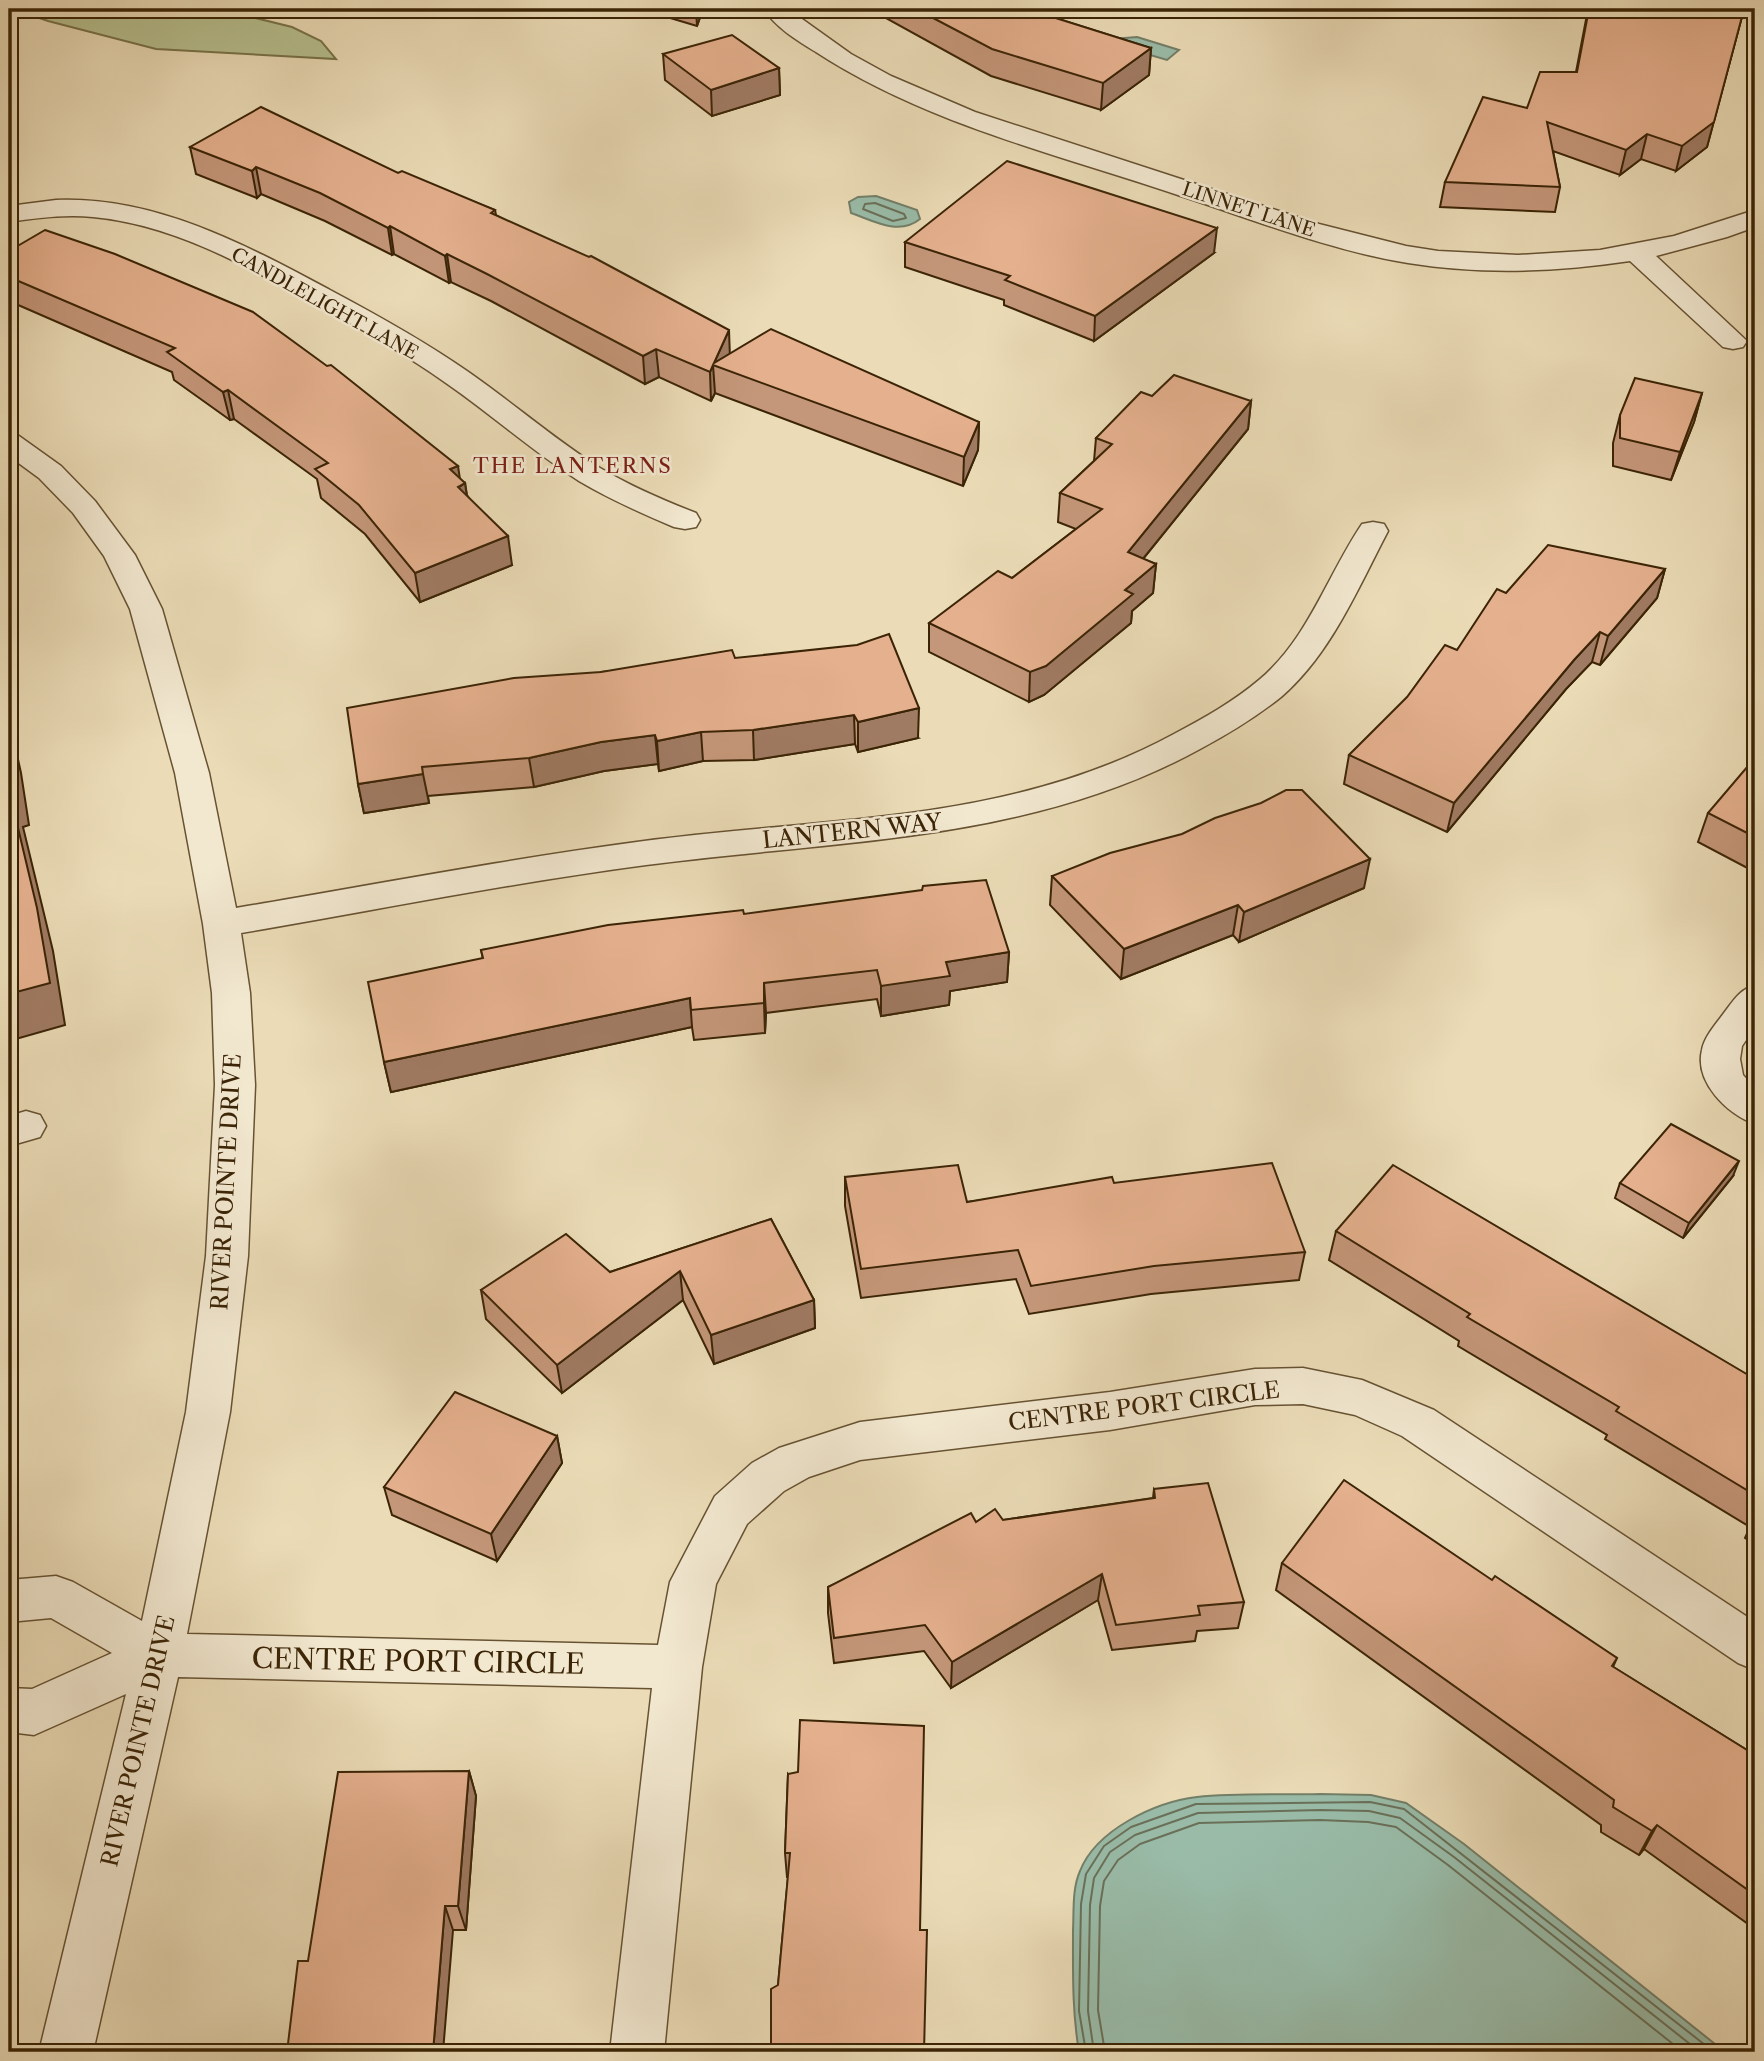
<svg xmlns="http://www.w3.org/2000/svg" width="1764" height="2061" font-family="'Libre Caslon Text',serif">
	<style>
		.green { fill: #b7c08f; stroke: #79724a; stroke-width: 2 }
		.water { fill: #99bca9; stroke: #737f68; stroke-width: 2 }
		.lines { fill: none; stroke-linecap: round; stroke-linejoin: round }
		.shore { stroke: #6a7058; stroke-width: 2 }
		.minor-casing { stroke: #675232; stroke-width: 3 }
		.minor { fill: #f2e8d0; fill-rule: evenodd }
		.wall { fill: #c5977a; stroke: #3b2406; stroke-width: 2 }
		.shaded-wall { fill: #a07b63; stroke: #3b2406; stroke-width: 2 }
		.building { fill: #e5b08e; stroke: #3b2406; stroke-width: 2 }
		.labels { text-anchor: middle; stroke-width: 5; stroke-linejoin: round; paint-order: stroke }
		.far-street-label { font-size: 19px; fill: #3b2406; stroke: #f2e8d0 }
		.far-neighbourhood-label { font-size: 21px; letter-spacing: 2px; fill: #7a1f14; stroke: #f2e8d0 }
		.street-label { font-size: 23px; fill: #3b2406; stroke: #f2e8d0 }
		.near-street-label { font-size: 28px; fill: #3b2406; stroke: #f2e8d0 }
	</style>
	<rect width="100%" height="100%" fill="#ebdcb7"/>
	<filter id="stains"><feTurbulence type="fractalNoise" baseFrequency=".00286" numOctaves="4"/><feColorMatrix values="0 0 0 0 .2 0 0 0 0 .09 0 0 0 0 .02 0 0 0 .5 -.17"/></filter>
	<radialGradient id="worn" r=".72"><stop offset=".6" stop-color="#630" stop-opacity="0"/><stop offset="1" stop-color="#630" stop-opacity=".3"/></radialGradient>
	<polygon class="green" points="13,9 219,9 292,27 321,41 336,59 156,49 48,21"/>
	<g class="water">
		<polygon points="1137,37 1179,50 1167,60 1133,50 1112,39"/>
		<path d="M876,196L917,210L920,219C899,236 874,221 851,213L849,202L858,197Z"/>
		<path d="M1320,1794L1371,1795L1406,1803L1464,1844L1725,2052H1079C1072,2010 1073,1972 1073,1930C1074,1911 1072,1889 1080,1871C1096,1830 1155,1802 1197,1797C1237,1793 1280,1795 1320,1794Z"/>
	</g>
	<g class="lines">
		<g class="shore">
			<polygon points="875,203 904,214 906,218 893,221 863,209 865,204"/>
			<polyline points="1086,2052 1079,2011 1081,1904 1086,1874 1104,1846 1131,1827 1196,1804 1370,1802 1404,1809 1714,2052"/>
			<polyline points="1094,2052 1088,2011 1090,1905 1094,1878 1110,1852 1135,1835 1198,1813 1320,1810 1369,1811 1400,1818 1454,1857 1700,2052"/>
			<polyline points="1105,2052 1098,2010 1100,1906 1104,1881 1118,1860 1140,1844 1199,1823 1320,1820 1368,1822 1396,1827 1448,1865 1683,2052"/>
		</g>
		<defs>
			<g id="minor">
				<path d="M764,9H788L851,54L891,76L975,112L1319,224L1406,246L1438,251L1518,255L1600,250L1674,236L1755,210V227L1727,237L1656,256L1747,341L1743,347L1733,349L1723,347L1630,261C1557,272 1482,275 1408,263C1328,250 1252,219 1175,194C1053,153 925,123 816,52C798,41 775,27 764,9Z"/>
				<path d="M56,200C155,196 246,245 330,290C377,315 424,341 467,371C512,402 554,439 600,468C630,486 663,500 696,513L700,520L696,527L685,529L674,527C641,513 609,499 579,481C532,451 491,414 446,383C401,351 353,324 305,298C239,262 169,224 93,217C65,214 37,218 9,222V206Z"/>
				<path d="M9,433L19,436L61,466L95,501L135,555L162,609L209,773L236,908C372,885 508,859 644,841C826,817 1009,824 1174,734C1204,718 1233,702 1259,680C1308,639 1327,576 1362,524L1373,522L1384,524L1388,531C1358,588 1331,654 1281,697C1256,717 1228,734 1200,749C1029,843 834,840 646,865C510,883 376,910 241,933L250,993L255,1085L248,1256L230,1412L187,1634L658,1645L670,1582L715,1496L752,1463L779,1448L860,1422L1110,1392L1255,1369L1303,1368L1362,1380L1434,1410L1755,1622V1670L1738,1663L1402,1436L1355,1415L1303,1404L1255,1405L1110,1430L860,1460L809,1477L784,1491L747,1524L716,1584L702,1667L664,2052H610L652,1688L178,1677L93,2052H39L126,1694L34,1735L9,1732V1688L32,1689L112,1653L51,1618L9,1622V1580L56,1576L73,1582L142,1621L186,1412L206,1256L215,1085L212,993L203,924L175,773L130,609L104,556L73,513L39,478L9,456Z"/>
				<path d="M1755,985V1027L1742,1046L1740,1059L1743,1075L1755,1088V1124C1728,1115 1694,1082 1702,1050C1704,1037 1716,1024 1724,1013C1734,1000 1739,990 1755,985Z"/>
				<polygon points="26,1111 40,1115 46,1126 40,1137 9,1146 9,1116"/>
			</g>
		</defs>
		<use href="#minor" class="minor-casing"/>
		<use href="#minor" class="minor"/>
	</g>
	<g class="wall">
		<polygon points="640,9 703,9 697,26"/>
		<polygon points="873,9 1027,9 1151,48 1149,75 1101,110 991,76 873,11"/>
		<polygon points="1588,9 1744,9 1707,147 1676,171 1641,159 1620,175 1553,151 1560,187 1555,212 1440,207 1445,182 1527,108 1576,72"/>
		<polygon points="663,54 779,68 780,95 712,116 665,80"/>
		<polygon points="190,147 398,173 495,210 496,215 730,354 979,422 978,450 963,486 715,393 711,401 659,377 645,384 491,301 451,282 449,283 394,254 392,255 325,221 261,194 257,198 196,174"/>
		<polygon points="905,242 1214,253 1094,341 1004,305 1004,300 905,267"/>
		<polygon points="9,251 460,479 465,483 467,495 512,565 420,602 365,534 321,498 317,479 234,419 230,420 174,380 172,372 9,301"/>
		<polygon points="1702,393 1694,422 1671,480 1613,466 1613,443 1620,415"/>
		<polygon points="1152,396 1251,401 1248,429 1143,559 1156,564 1153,593 1132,611 1131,623 1044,695 1029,702 929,652 929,623 1012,578 1076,529 1058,522 1060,493 1094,461 1096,438"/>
		<polygon points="1665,569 1657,598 1600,665 1592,662 1566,689 1447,832 1344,784 1349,755 1457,650 1506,593"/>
		<polygon points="735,658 918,738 858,752 855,744 754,760 703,761 659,771 658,764 604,771 534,787 428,796 429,803 364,813 358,784 601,672"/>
		<polygon points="1755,769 1755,872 1698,842 1708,813"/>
		<polygon points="1052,876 1364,888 1239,942 1233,935 1121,979 1050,905"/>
		<polygon points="744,914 1009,952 1007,982 950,991 949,1005 881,1016 877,999 766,1013 765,1033 694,1040 692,1027 391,1092 384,1062 483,959 481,950"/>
		<polygon points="1733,1176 1683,1238 1615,1198 1620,1183"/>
		<polygon points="845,1177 967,1202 1114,1183 1305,1252 1299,1280 1151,1294 1029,1314 1016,1279 861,1298 845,1206"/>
		<polygon points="771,1219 814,1300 815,1328 714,1364 683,1300 562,1393 486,1319 481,1290 610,1272"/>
		<polygon points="1336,1231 1755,1379 1755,1545 1745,1538 1750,1527 1605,1439 1607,1435 1458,1346 1459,1341 1329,1260"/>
		<polygon points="557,1436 562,1463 497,1561 392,1515 384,1487"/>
		<polygon points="1154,1489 1244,1602 1238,1628 1197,1631 1195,1641 1112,1650 1098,1600 951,1688 924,1651 834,1663 828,1613 828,1587 976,1522 1003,1520 1153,1498"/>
		<polygon points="1282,1563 1492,1580 1617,1658 1613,1667 1755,1755 1755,1929 1644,1849 1639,1855 1601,1832 1601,1825 1276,1590"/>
		<polygon points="469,1771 476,1796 466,1930 453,1930 308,1961"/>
		<polygon points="788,1774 920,1930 778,1985 788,1877 787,1877 785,1853"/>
	</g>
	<g class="shaded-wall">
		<polygon points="696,9 703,9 697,26"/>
		<polygon points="1446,9 1461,9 1445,16"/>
		<polygon points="1744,9 1707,147 1676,171 1682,146"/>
		<polygon points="1151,48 1149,75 1101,110 1103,83"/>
		<polygon points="779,68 780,95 712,116 711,90"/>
		<polygon points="1647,134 1641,159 1620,175 1626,150"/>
		<polygon points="256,167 261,194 257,198 252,171"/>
		<polygon points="390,226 394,254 392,255 388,228"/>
		<polygon points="1217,228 1214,253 1094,341 1095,316"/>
		<polygon points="447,254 451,282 449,283 445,256"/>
		<polygon points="729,330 730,358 714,363"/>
		<polygon points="656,349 659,377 645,384 643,356"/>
		<polygon points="713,365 715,393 711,401 710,372"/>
		<polygon points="228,390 234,419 230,420 223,392"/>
		<polygon points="1702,393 1694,422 1671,480 1680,452"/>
		<polygon points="1251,401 1248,429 1125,581 1128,552"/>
		<polygon points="979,422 978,450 963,486 964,457"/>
		<polygon points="458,466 461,486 465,483 469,512 450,469"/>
		<polygon points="508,536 512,565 420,602 415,573"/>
		<polygon points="1156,564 1153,593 1132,611 1131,623 1044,695 1029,702 1030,672 1125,590"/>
		<polygon points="1665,569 1657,598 1600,665 1608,636"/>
		<polygon points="1600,632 1592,662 1566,689 1447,832 1454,803 1574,660"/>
		<polygon points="919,708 918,738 858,752 858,722"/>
		<polygon points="854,715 855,744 754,760 753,730"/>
		<polygon points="9,718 21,773 29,825 23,827 53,951 65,1025 9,1041"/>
		<polygon points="701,732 703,761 659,771 657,741"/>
		<polygon points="655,735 658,764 604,771 534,787 529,758 601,742"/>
		<polygon points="423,774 429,803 364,813 358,784"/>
		<polygon points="1370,859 1364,888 1239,942 1244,912"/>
		<polygon points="1238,905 1233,935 1121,979 1124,949"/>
		<polygon points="1009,952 1007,982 950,991 949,1005 881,1016 881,986 946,962"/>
		<polygon points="764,983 766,1013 765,1033 764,1003"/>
		<polygon points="690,998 692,1027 391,1092 384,1062"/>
		<polygon points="1739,1161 1733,1176 1683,1238 1689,1223"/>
		<polygon points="680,1271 683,1300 562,1393 557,1365"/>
		<polygon points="814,1300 815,1328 714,1364 711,1335"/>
		<polygon points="9,1422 10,1446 9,1446"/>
		<polygon points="557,1436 562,1463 497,1561 491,1534"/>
		<polygon points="1102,1574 1098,1600 951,1688 952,1662"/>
		<polygon points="469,1771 476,1796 466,1930 458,1906"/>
		<polygon points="1657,1825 1644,1849 1639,1855 1652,1831"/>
		<polygon points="445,1906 453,1930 443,2052 433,2052"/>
	</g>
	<g class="building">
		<polygon points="916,9 1027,9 1151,48 1103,83 992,49"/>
		<polygon points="1589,9 1744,9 1714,122 1682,146 1647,134 1626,150 1547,122 1560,187 1445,182 1483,97 1527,108 1540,72 1577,72"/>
		<polygon points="732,35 779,68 711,90 663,54"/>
		<polygon points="261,107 398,173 402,171 495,210 491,213 589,257 591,256 729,330 714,363 771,329 979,422 964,457 713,365 710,372 656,349 643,356 487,274 447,254 445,256 390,226 388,228 320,193 256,167 252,171 190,147"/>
		<polygon points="1007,161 1217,228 1095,316 1005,280 1010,276 905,242"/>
		<polygon points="45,230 115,254 253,312 327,366 331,365 458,466 450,469 465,483 458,487 508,536 415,573 359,505 315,469 328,463 228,390 223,392 167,352 175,348 9,277 9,251"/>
		<polygon points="1174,375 1251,401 1128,552 1156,564 1125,590 1133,594 1046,666 1030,672 929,623 998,571 1012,578 1102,509 1060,493 1112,444 1096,438 1141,392 1152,396"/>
		<polygon points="1635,378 1702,393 1680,452 1620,438 1620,415"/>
		<polygon points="1548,545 1665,569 1608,636 1600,632 1574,660 1454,803 1349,755 1407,697 1445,645 1457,650 1497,589 1506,593"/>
		<polygon points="889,634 919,708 858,722 854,715 753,730 701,732 657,741 655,735 601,742 529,758 422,767 423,774 358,784 347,708 514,678 601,672 732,650 735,658 857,645"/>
		<polygon points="9,745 14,783 9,784"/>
		<polygon points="1748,766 1755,769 1755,837 1708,813"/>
		<polygon points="9,790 37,908 50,983 9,994"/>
		<polygon points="1286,790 1302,790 1370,859 1244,912 1238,905 1124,949 1052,876 1110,853 1182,834 1215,818 1261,803"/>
		<polygon points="986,880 1009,952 946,962 950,976 881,986 877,970 764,983 764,1003 691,1010 690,998 384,1062 368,982 483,958 481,950 608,925 743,910 744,914 922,890 923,886"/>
		<polygon points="1671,1124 1739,1161 1689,1223 1620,1183"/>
		<polygon points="1272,1163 1305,1252 1154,1266 1031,1286 1018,1250 861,1269 845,1177 958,1165 967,1202 1112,1177 1114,1183"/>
		<polygon points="1393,1165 1755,1379 1755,1495 1616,1411 1619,1407 1467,1317 1470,1314 1336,1231"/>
		<polygon points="771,1219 814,1300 711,1335 680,1271 557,1365 481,1290 566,1234 610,1272"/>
		<polygon points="455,1392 557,1436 491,1534 384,1487"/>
		<polygon points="1344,1480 1492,1580 1495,1576 1617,1658 1612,1666 1755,1755 1755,1895 1657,1825 1652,1831 1613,1807 1614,1800 1282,1563"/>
		<polygon points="1208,1483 1244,1602 1198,1606 1200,1615 1116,1625 1102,1574 952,1662 925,1625 834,1638 828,1587 971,1513 976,1522 995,1509 1003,1520 1155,1498 1154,1489"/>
		<polygon points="800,1720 924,1726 920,1930 927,1930 924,2052 771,2052 771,1989 778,1985 790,1853 785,1853 788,1774 798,1772"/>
		<polygon points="469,1771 458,1906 445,1906 433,2052 287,2052 298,1961 308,1961 338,1772"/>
	</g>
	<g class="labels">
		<g class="far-street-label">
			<text transform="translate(1249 209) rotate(18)" y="7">LINNET LANE</text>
			<text transform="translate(325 303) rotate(29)" y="7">CANDLELIGHT LANE</text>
		</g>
		<g class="far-neighbourhood-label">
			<text x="573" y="473">THE LANTERNS</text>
		</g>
		<g class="street-label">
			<text transform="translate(852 831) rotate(-6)" y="8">LANTERN WAY</text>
			<text transform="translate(226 1182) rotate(-87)" y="8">RIVER POINTE DRIVE</text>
			<text transform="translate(1144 1406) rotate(-7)" y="8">CENTRE PORT CIRCLE</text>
			<text transform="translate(138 1741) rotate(-77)" y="8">RIVER POINTE DRIVE</text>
		</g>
		<g class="near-street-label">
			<text transform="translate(418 1661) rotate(1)" y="10">CENTRE PORT CIRCLE</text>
		</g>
	</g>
	<rect width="1764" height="2061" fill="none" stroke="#ebdcb7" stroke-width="35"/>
	<rect x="10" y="10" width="1743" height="2040" fill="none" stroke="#3b2406" stroke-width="3.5"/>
	<rect x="18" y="18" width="1729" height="2026" fill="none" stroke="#3b2406" stroke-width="2"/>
	<rect width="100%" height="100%" filter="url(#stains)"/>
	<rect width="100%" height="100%" fill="url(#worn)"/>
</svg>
